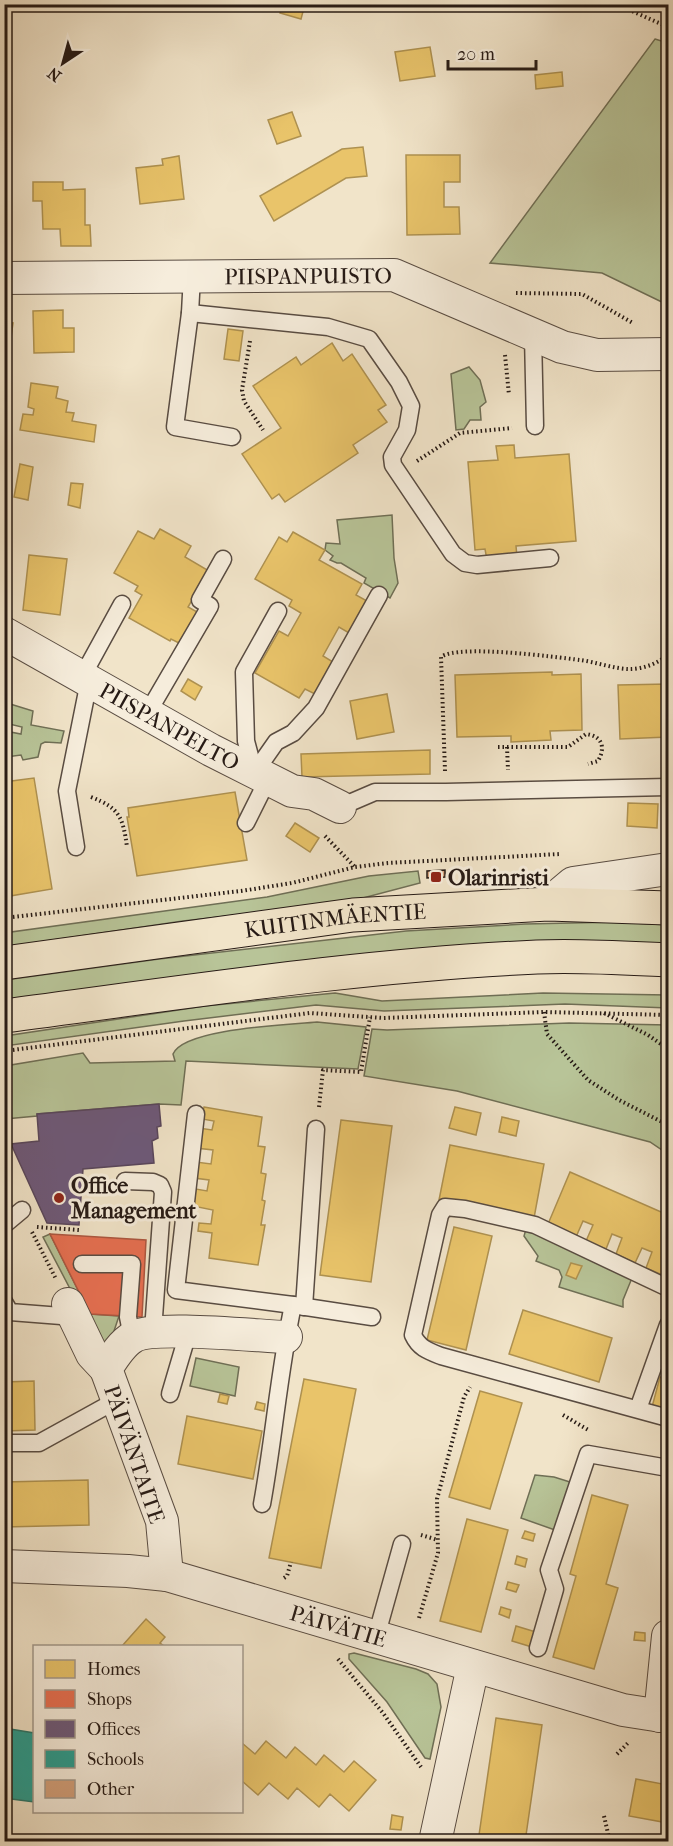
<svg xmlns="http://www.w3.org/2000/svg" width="673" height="1846" font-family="'IM FELL French Canon',serif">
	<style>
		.green { fill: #b8c498; stroke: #6f6f56; stroke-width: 1.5 }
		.homes { fill: #e9c46a; stroke: #ae9150; stroke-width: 1.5 }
		.shops { fill: #e76f51; stroke: #ad563f; stroke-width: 1.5 }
		.offices { fill: #6d597a; stroke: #58465c; stroke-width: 1.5 }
		.schools { fill: #2a9d8f; stroke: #29766a; stroke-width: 1.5 }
		.building { fill: #d3a07b; stroke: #261a15; stroke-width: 1.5 }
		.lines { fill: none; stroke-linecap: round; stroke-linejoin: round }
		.lane-casing { stroke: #594c42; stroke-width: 19 }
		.street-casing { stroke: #594c42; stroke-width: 34 }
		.primary-casing { stroke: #261a15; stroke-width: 35 }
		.path { stroke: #261a15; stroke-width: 4; stroke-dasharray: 1.5 3; stroke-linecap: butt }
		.lane { stroke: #f6eddc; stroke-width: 16 }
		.street { stroke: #f6eddc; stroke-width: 32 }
		.primary { stroke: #f1e4c9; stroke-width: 33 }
		.poi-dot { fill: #8f2418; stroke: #f6eddc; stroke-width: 2 }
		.labels { text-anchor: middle; stroke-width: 6; stroke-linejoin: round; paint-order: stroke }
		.street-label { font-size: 22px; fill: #261a15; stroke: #f6eddc }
		.poi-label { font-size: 22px; font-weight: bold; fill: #261a15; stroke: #f6eddc; text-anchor: start }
	</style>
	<rect width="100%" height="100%" fill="#f1e4c9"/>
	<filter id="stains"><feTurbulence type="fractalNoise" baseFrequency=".00333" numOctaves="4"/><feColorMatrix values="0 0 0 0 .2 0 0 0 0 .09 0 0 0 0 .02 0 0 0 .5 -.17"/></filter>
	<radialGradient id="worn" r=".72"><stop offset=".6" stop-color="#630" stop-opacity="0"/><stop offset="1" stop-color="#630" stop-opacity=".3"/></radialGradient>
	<g class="green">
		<polygon points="655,39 668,43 668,305 602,273 490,263"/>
		<polygon points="469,367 480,380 486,402 480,407 481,420 470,420 464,429 456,430 451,374"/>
		<polygon points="392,515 394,558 398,583 390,598 364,583 366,578 341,563 337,563 330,560 333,556 325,550 326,543 340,544 337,520"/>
		<polygon points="7,703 33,711 31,725 64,731 61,743 45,742 41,744 38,757 23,760 21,755 6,757 5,755 5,731 21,734 22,727 5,723"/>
		<polygon points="418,871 420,883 344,903 183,921 5,947 4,933 267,897 369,876"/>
		<polygon points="618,922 668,925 668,947 5,1002 5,980 159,959 406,931 525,924"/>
		<polygon points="335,993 382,1001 543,993 668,995 668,1008 565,1004 384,1011 316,1005 184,1021 5,1046 5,1036 205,1006"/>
		<path d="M317,1022L366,1027L358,1069L186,1061L181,1105L159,1104L37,1114V1116L5,1119V1066L83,1053L90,1063L175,1061L173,1054C184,1028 289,1025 317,1022Z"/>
		<polygon points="569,1023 668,1025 668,1154 650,1142 457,1091 364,1076 372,1029 387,1030"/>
		<polygon points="526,1229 632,1278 623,1300 623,1307 559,1287 562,1277 559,1270 536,1261 538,1256 524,1236"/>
		<polygon points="50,1234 90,1314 119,1316 113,1334 101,1348 43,1237"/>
		<polygon points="196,1358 239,1367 235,1396 190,1386"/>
		<polygon points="535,1475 554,1477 570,1482 555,1530 521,1518"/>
		<polygon points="354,1653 416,1669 428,1674 437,1684 441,1707 430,1759 425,1758 387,1702 349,1659 349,1654"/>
	</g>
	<g class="homes">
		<polygon points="282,4 305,4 301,19 280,13"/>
		<polygon points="430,47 435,76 400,81 395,52"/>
		<polygon points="562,72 563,86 536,89 535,75"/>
		<polygon points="292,112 301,136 277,144 268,120"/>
		<polygon points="363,147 367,176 346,178 274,221 260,196 342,149"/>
		<polygon points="406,155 460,155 460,182 444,182 444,207 459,207 460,234 407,235"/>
		<polygon points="179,156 184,199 140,204 136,168 163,165 162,159"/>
		<polygon points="33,182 63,182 63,190 85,189 85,225 90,225 91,246 61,246 60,229 43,229 42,201 33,201"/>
		<polygon points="5,222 11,234 4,238 4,223"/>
		<polygon points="63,310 63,328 74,328 74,352 34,353 33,311"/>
		<polygon points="4,322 13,323 5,381 4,380"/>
		<polygon points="228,329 243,331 239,361 224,359"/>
		<polygon points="332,343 343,361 352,354 386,405 378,410 387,422 353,445 358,453 285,502 279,494 272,499 242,454 281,428 253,386 296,357 301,365"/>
		<polygon points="31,383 58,387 56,398 68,401 66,412 74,413 72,421 96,425 94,442 20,430 23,414 33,415 34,409 28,407"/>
		<polygon points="514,445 515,458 569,454 576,541 516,546 517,557 487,560 485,549 475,550 468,462 498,460 496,446"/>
		<polygon points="20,464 33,467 28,500 14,497"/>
		<polygon points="71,483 83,484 80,508 68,505"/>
		<polygon points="160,529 191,546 185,557 209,571 188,607 199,613 181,644 171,639 170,641 129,618 142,595 135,591 138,586 114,573 138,531 154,539"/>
		<polygon points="293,532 325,550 319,560 362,584 356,595 367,601 349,633 339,627 323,656 333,662 315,694 305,689 299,698 255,673 279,631 288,636 301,613 289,606 292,600 255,579 279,537 287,542"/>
		<polygon points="29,555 67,559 60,615 23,610"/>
		<polygon points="552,672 552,675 581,674 582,730 550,731 551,740 511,742 511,736 457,737 455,675"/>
		<polygon points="188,679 202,687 195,700 181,691"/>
		<polygon points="668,684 668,737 620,739 618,685"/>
		<polygon points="387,694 394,732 357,739 350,701"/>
		<polygon points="430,750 430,774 302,777 301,754"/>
		<polygon points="34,778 52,889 4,897 4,782"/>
		<polygon points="235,792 247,860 137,876 127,817 129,817 128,808"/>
		<polygon points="628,803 658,804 657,828 627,826"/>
		<polygon points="295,823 319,838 310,852 286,836"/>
		<polygon points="204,1107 262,1117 258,1146 265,1147 261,1173 266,1174 262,1200 265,1201 261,1225 265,1225 258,1265 209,1258 212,1233 198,1231 199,1223 211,1224 213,1210 193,1206 196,1189 207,1191 209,1180 194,1178 196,1162 211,1164 213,1150 196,1148 199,1128 212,1130 214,1121 202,1119"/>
		<polygon points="455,1107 481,1113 476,1135 449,1128"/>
		<polygon points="502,1117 519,1121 516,1136 499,1132"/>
		<polygon points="341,1120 392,1126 371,1282 320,1275"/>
		<polygon points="450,1145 544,1164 534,1218 439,1200"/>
		<polygon points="570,1172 668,1215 668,1269 665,1276 646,1268 652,1252 642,1248 635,1263 616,1254 622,1238 612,1234 606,1249 586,1241 593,1225 583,1221 576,1237 548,1224"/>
		<polygon points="454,1227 492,1236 466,1350 427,1340"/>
		<polygon points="571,1263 582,1266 576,1279 566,1275"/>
		<polygon points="523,1310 612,1338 599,1382 509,1354"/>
		<polygon points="660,1377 668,1379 668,1411 652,1407"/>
		<polygon points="304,1379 356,1389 321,1568 269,1558"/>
		<polygon points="34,1381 35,1430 4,1431 4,1382"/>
		<polygon points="480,1391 522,1403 490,1509 449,1497"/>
		<polygon points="220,1394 229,1396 227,1404 218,1402"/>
		<polygon points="257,1402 265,1404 264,1411 255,1409"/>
		<polygon points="187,1416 262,1431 253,1479 178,1464"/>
		<polygon points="88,1480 89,1525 4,1527 4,1482"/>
		<polygon points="592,1495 628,1505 606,1584 618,1588 594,1669 553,1657 576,1576 570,1574"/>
		<polygon points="467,1519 508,1530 481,1632 440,1621"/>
		<polygon points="525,1531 535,1534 533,1541 522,1538"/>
		<polygon points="517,1556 527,1559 525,1567 515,1564"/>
		<polygon points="508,1582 519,1585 516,1592 506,1589"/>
		<polygon points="501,1607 511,1610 509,1618 499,1614"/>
		<polygon points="146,1619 165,1637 160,1643 164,1646 122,1646"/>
		<polygon points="516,1626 536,1632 532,1647 512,1641"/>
		<polygon points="635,1632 645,1633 645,1641 634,1640"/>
		<polygon points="496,1718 542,1725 525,1842 478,1842"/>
		<polygon points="266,1741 286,1758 295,1747 316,1765 324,1755 344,1772 354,1761 376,1780 349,1811 330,1794 319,1807 297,1788 288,1799 269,1783 258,1795 242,1781 242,1743 255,1754"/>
		<polygon points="636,1779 668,1785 668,1823 629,1816"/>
		<polygon points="392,1815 403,1817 401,1830 390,1829"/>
	</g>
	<polygon class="shops" points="50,1234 146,1240 142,1317 90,1314"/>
	<polygon class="offices" points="159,1104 161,1126 157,1127 158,1138 152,1141 154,1163 83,1169 79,1225 47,1223 11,1144 39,1141 37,1114"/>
	<polygon class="schools" points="10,1729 34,1733 34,1802 4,1798 4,1743 8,1744"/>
	<polygon class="building" points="445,870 445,877 427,878 427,871"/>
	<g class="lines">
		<defs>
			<g id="lane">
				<polyline points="192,276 190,313 175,427 232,437"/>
				<polyline points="190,313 328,327 369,339 399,382 411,406 407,430 392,457 393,465 453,554 465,563 477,565 550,558"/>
				<polyline points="533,335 535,426"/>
				<polyline points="82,677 122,604"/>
				<polyline points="147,714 210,606 200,600 223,559"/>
				<polyline points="254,771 246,741 244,672 278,611"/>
				<polyline points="255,772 276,742 293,733 316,708 379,595"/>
				<polyline points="340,807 375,792 446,792 668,787"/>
				<polyline points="246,823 268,779"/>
				<polyline points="76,847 67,791 89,681"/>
				<polyline points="196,1114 176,1290 293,1305"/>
				<polyline points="125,1181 153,1182 160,1185 163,1192 153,1331"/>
				<polyline points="4,1225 22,1210"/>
				<polyline points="82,1264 132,1264 128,1317 132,1337"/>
				<path d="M668,1288L535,1225L465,1209L445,1207L440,1215L413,1335C419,1348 428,1351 441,1356L668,1418"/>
				<polyline points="4,1302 10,1312 74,1317"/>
				<polyline points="304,1307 316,1129"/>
				<polyline points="170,1394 188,1333"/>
				<polyline points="638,1409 668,1325"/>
				<polyline points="4,1443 39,1443 117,1400"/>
				<path d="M262,1504C274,1438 279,1371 293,1305L372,1317"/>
				<polyline points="376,1637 402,1544"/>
				<polyline points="538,1648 555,1589 549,1570 588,1454 668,1468"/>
			</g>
			<g id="street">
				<path id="s1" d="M4,278L394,275L562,347L597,355L668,354"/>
				<path id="s2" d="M4,633L211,750L292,791L314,794L340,807"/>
				<polyline points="548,904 573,883 668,869"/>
				<polyline points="68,1304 92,1354 106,1369"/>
				<path id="s3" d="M4,1566L128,1571L167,1575L623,1710L668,1717"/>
				<path d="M167,1575L162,1521L106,1369C113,1358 121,1344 133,1337C152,1325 258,1336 286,1337"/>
				<polyline points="660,1716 668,1636"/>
				<polyline points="435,1842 473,1666"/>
			</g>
			<g id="primary">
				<path id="s4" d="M4,963L353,915L548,904L668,908"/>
				<path d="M4,1016C181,993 359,965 537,957C581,955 625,958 668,960"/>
			</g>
		</defs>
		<use href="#lane" class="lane-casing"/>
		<use href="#street" class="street-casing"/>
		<use href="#primary" class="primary-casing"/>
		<g class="path">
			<polyline points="616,4 668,27"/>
			<polyline points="516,293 582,294 633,323"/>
			<polyline points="250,341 242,390 244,401 263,430"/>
			<polyline points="505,355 509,395"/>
			<polyline points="417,461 460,433 512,428"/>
			<path d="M498,747H568L586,734C602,736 606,747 598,761L588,764"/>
			<polyline points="507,747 508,770"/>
			<path d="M445,771L441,657C458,644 555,657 580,660C596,662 614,669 630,669C643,669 660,663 668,654"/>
			<path d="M91,797C120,808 123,818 127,847"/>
			<polyline points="325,836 355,867"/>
			<polyline points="4,918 241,891 292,883 355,867 388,863 560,854"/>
			<polyline points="544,1012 547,1034 588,1080 619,1100 668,1125"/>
			<polyline points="604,1013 648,1035 668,1049"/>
			<polyline points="4,1051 310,1013 383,1018 544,1012 668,1015"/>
			<polyline points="319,1107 323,1070 361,1072 370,1017"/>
			<polyline points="4,1182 10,1191"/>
			<polyline points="37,1227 79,1230"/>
			<polyline points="32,1232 56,1279"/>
			<polyline points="563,1415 590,1431"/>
			<polyline points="421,1535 438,1540"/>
			<polyline points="284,1578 287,1576 291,1562"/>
			<polyline points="419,1618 438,1553 437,1499 464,1397 470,1387"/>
			<polyline points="338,1659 383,1713 421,1767"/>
			<polyline points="617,1754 629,1742"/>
			<polyline points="604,1816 610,1842"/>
		</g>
		<use href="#lane" class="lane"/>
		<use href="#street" class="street"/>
		<use href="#primary" class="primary"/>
	</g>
	<g class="poi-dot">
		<rect x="430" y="871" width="12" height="12" rx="3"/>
		<circle cx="59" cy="1198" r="6"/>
	</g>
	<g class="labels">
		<g class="street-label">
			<text dy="8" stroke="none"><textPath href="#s1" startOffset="304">PIISPANPUISTO</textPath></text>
			<text dy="8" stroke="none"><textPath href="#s2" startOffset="190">PIISPANPELTO</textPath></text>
			<text dy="8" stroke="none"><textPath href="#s4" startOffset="334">KUITINMÄENTIE</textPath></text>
			<text transform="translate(135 1454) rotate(71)" y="8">PÄIVÄNTAITE</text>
			<text dy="8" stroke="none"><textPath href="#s3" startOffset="342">PÄIVÄTIE</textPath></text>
		</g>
		<g class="poi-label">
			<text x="448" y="885">Olarinristi</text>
			<text x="71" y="1193">Office<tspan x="71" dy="25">Management</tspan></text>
		</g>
	</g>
	<rect width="673" height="1846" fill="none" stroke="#f1e4c9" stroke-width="24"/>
	<rect x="6" y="6" width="661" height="1834" fill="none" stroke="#261a15" stroke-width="3"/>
	<rect x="12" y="12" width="649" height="1822" fill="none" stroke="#261a15" stroke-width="1.5"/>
	<rect x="33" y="1645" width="210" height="168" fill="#f6eddc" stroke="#a3998c" stroke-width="1.5"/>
	<rect x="45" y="1660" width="30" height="18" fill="#e9c46a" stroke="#a3998c" stroke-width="1.5"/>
	<text x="87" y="1675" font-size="18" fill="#261a15">Homes</text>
	<rect x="45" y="1690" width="30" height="18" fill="#e76f51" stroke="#a3998c" stroke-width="1.5"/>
	<text x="87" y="1705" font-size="18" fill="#261a15">Shops</text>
	<rect x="45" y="1720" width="30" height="18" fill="#6d597a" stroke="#a3998c" stroke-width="1.5"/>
	<text x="87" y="1735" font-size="18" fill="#261a15">Offices</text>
	<rect x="45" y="1750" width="30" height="18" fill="#2a9d8f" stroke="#a3998c" stroke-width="1.5"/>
	<text x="87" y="1765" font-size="18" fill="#261a15">Schools</text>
	<rect x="45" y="1780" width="30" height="18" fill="#d3a07b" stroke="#a3998c" stroke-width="1.5"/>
	<text x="87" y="1795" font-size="18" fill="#261a15">Other</text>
	<g transform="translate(63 63) rotate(216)" stroke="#f6eddc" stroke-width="4.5" paint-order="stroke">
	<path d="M0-4.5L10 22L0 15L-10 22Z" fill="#261a15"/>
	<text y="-9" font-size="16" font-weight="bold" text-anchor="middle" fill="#261a15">N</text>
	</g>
	<path d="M448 60v9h88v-9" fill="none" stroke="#261a15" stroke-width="3"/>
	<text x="457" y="60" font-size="18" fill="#261a15" stroke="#f6eddc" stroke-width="4.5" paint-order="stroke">20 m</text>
	<rect width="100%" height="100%" filter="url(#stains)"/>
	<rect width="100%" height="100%" fill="url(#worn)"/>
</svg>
